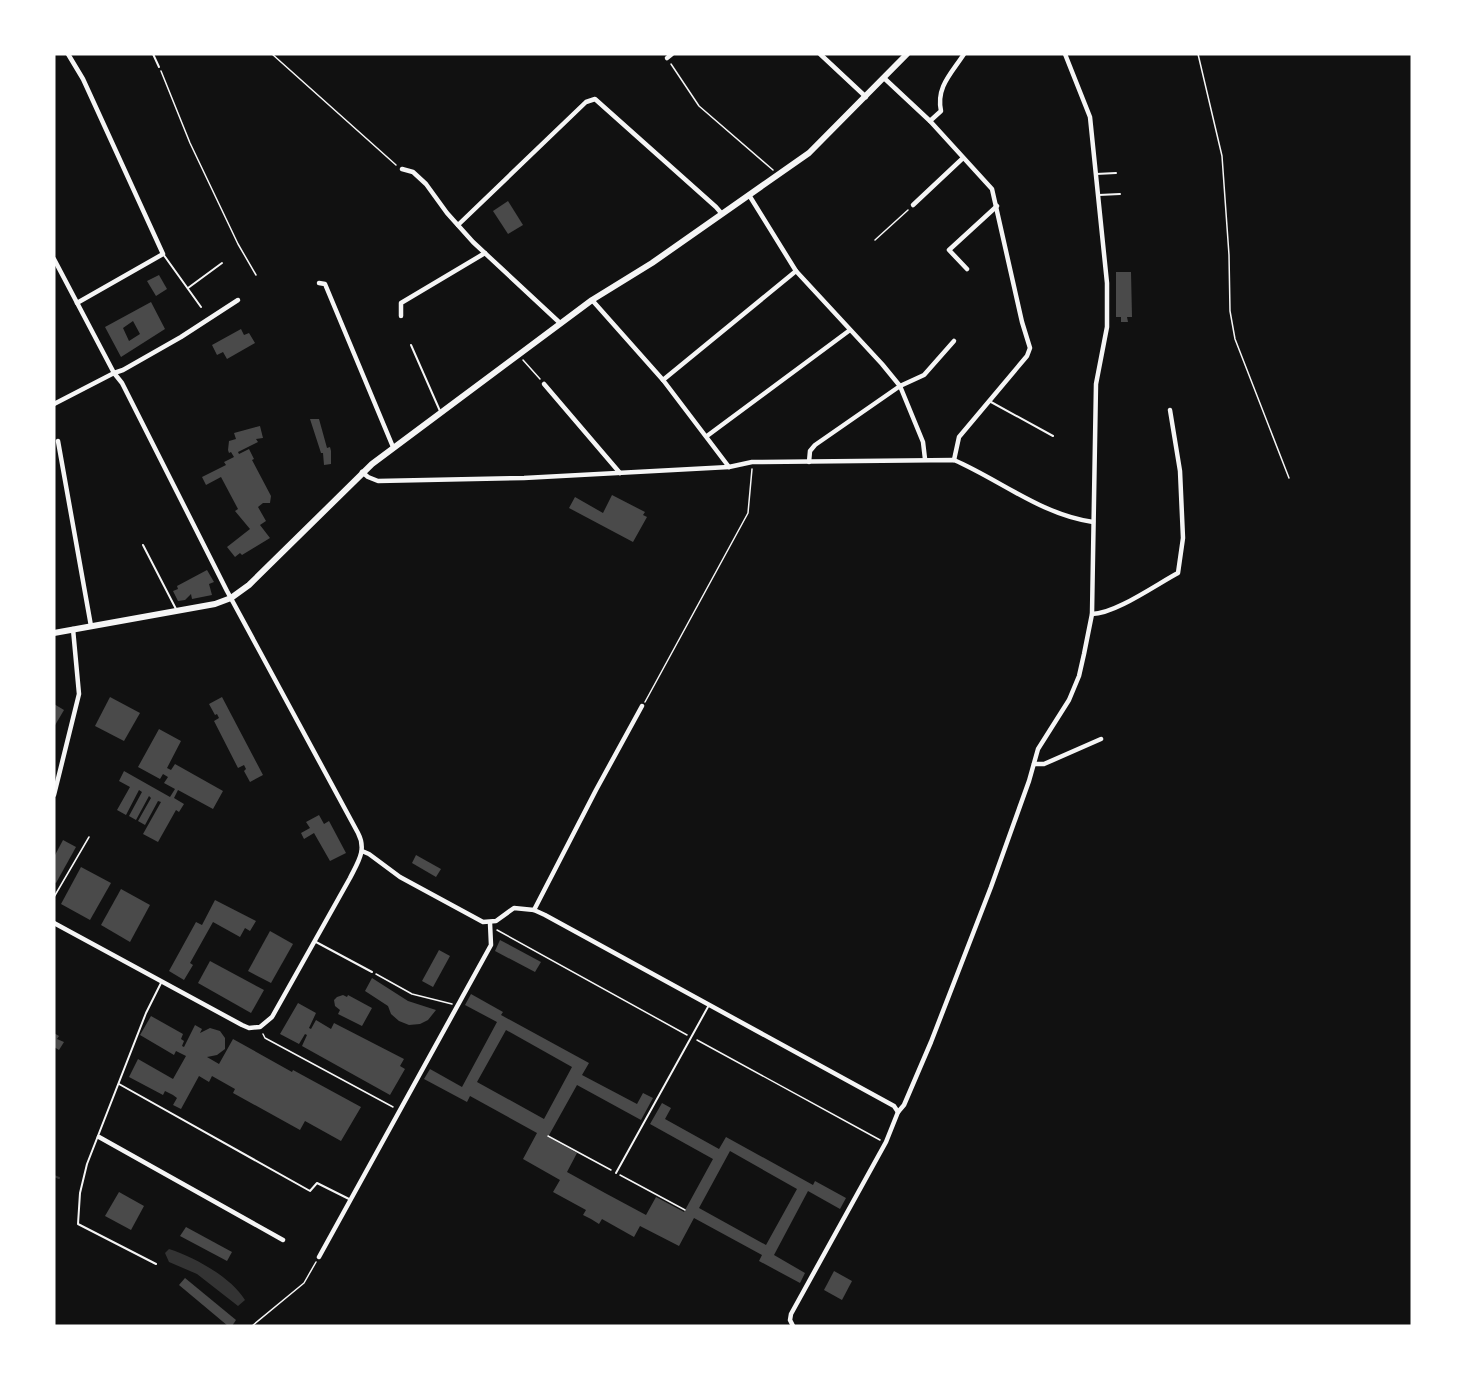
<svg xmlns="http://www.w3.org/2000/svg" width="1466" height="1380" font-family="Quicksand,sans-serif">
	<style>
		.water { fill: #333 }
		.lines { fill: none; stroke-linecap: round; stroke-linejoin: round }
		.stream { stroke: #333; stroke-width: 2 }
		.building { fill: #4a4a4a; fill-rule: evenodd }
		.path { stroke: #f5f5f5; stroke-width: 1.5 }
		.service { stroke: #f5f5f5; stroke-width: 2 }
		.minor { stroke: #f5f5f5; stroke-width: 4.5 }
		.tertiary { stroke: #f5f5f5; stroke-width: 6 }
	</style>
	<rect width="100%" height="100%" fill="#111"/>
	<path class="water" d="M169,1249C194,1257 231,1277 245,1300L238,1306L197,1274L169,1262L165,1253Z"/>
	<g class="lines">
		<polyline class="stream" points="54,1176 59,1178"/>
	</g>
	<g class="building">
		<polygon points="508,201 523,225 508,234 493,211"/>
		<polygon points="1116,272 1131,272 1132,317 1127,317 1128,322 1121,322 1121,317 1116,317"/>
		<polygon points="159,275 167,289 156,296 147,281"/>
		<path d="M151,302L165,329L121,357L105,327ZM133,321L140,334L129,341L123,328Z"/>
		<polygon points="241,329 244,335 249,333 255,343 227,359 223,352 217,355 212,345"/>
		<polygon points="310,419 319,419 327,448 330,447 331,451 331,464 324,465 323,453 321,453"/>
		<polygon points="260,426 263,438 256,439 258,442 238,452 239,454 249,449 254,459 252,460 271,496 270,503 263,503 258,507 266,521 260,525 270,538 242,555 240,553 235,557 227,547 250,529 235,511 238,509 221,477 206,485 202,477 226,465 224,462 234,457 231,452 229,453 228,450 229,441 236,439 234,433"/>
		<polygon points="612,495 645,512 643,515 647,517 633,542 569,508 575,497 603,513"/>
		<polygon points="207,570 214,582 209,584 212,595 192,599 191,594 185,600 178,601 173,591 178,589 177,586"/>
		<polygon points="110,697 140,713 124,741 95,726"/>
		<polygon points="222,697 263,775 250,782 244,771 246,769 244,765 238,768 214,721 219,718 217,714 215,715 209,704"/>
		<polygon points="54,704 64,710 54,727"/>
		<polygon points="159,729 181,741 167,768 171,770 175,764 223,791 213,809 178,790 174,798 184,804 179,812 176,810 158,842 143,834 161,802 158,801 145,825 138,821 151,798 149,796 136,820 129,816 142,792 139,790 126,815 117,810 130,787 119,781 124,771 170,797 175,789 164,783 168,777 163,774 160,779 138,767"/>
		<polygon points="319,815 324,824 329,821 346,853 330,861 314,833 304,839 301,833 310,828 306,822"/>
		<polygon points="63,840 76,847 56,883 54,882 54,857"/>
		<polygon points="416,855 441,869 436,877 412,863"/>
		<polygon points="81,867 111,883 90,920 61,904"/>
		<polygon points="121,889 150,905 130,942 101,925"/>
		<polygon points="215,900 256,921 250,931 245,928 240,937 213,922 190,963 193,965 184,980 169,971 196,922 202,925"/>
		<polygon points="270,931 293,944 271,983 248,971"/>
		<polygon points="500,940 541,962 535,972 495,951"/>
		<polygon points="439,950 450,956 433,987 422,981"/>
		<polygon points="210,961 264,990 251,1013 198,983"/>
		<polygon points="372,978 408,1001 436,1010 428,1020 420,1024 409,1025 399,1021 391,1014 388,1006 365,991"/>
		<path d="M471,994L503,1012L501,1015L589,1063L582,1075L637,1104L643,1093L653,1098L641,1120L577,1085L548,1137L577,1153L567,1172L605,1193L646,1215L656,1197L684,1212L713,1159L650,1124L662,1103L671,1108L665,1119L719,1149L726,1137L813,1185L815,1181L846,1198L840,1209L808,1191L774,1255L805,1273L800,1283L759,1261L762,1255L694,1218L679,1246L640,1226L634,1237L602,1219L599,1224L591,1219L583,1215L586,1210L553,1192L560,1180L523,1159L537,1133L470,1096L467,1102L424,1079L430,1069L462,1087L497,1022L465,1005ZM506,1030L572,1067L544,1119L477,1082ZM730,1151L797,1189L766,1245L699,1208Z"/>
		<polygon points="343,995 347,997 348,995 372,1008 362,1026 338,1014 340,1010 335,1006 334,1000 337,997"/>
		<polygon points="298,1003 316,1013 309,1028 311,1029 316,1020 331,1029 334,1023 404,1059 400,1066 405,1069 390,1095 302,1046 307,1035 305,1034 299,1044 280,1034"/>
		<polygon points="151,1016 183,1034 181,1039 184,1041 182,1046 184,1047 195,1025 202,1029 200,1033 210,1028 220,1031 225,1038 225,1049 217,1055 207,1057 219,1064 233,1039 292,1072 293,1070 361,1107 341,1141 305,1121 300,1130 233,1093 235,1089 212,1076 209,1082 199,1076 181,1109 173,1105 177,1098 173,1095 165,1091 163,1095 129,1077 138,1059 173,1079 186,1056 176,1051 174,1055 140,1035"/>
		<polygon points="54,1033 59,1036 57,1039 64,1042 59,1050 54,1047"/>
		<polygon points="119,1192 144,1206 131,1230 105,1216"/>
		<polygon points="186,1227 232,1252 227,1261 180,1236"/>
		<polygon points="834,1271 852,1281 842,1300 824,1290"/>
		<polygon points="185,1278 236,1320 232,1326 228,1326 179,1285"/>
	</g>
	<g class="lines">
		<g class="path">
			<polyline points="272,54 396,165"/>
			<polyline points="1198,54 1222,156 1229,255 1230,311 1235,339 1289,478"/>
			<polyline points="671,64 699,106 773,170"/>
			<polyline points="161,71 190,143 238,244 256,275"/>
			<polyline points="875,240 908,210"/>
			<polyline points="523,360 540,379"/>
			<polyline points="645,702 748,513 752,469"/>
			<polyline points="54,897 89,837"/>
			<polyline points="497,930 687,1035"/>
			<polyline points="376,974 412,994 452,1004"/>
			<polyline points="263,1034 265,1038 393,1107"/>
			<polyline points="697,1040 880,1140"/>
			<polyline points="548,1136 611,1170"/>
			<polyline points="620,1175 685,1210"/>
			<polyline points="252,1326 304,1283 316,1262"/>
		</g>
		<g class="service">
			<polyline points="153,54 159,67"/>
			<polyline points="1096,174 1116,173"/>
			<polyline points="1099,195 1120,194"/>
			<polyline points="163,254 201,307"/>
			<polyline points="188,288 222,263"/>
			<polyline points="411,345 440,411"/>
			<polyline points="991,402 1053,436"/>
			<polyline points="143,545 176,609"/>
			<polyline points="316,942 372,972"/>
			<polyline points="119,1084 310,1191 317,1183 349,1199"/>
			<polyline points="616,1173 709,1005"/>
			<polyline points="156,1264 78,1224 80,1193 87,1164 146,1013 162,981"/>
		</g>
		<g class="minor">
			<polyline points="68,54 83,79 163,254 77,303"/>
			<polyline points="820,54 866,97"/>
			<polyline points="667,58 672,54"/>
			<polyline points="884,78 930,121 992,189 1022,322 1030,348 1027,356 959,437 954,460"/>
			<path d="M930,121L941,111C936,87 951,74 964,54"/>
			<polyline points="402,169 413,172 426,184 447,213 473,242 560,323"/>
			<polyline points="749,195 796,271 882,364 900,386 923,442 925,459"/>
			<polyline points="913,205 963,158"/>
			<polyline points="458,225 586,102 595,99 716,207 722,214"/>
			<path d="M54,259L114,373L122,383L227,591L358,833C367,850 358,862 350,878L272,1017L260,1027L249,1028L242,1025L54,923"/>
			<polyline points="967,269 949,250 997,206"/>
			<polyline points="319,283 325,284 393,447"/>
			<polyline points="592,300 663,380 729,467"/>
			<polyline points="401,316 401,303 485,253"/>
			<polyline points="663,380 796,271"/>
			<polyline points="544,384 620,473"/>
			<polyline points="54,404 114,373 123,370 181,337 238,300"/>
			<polyline points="707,436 850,330"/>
			<polyline points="58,441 91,626"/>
			<polyline points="809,462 810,451 815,445 900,386 924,375 954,341"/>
			<path d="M362,472L368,477L378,481L524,478L729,467L752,462L954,460C1000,480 1042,515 1093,522"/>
			<path d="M1092,614C1115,614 1157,584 1178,573L1183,538L1180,471L1170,410"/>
			<polyline points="1034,764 1044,764 1101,739"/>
			<polyline points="54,795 79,694 73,629"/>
			<polyline points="362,851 369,854 400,877 483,922 496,921 514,908 534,910 545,915 894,1106 898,1112"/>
			<polyline points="534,910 596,790 642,706"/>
			<polyline points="99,1137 283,1240"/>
			<polyline points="319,1257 491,945 490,923"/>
			<polyline points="793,1326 790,1320 791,1314 886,1142 898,1112 904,1105 931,1042 991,887 1029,781 1038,749 1069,700 1079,676 1084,654 1092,614 1096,384 1107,327 1107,283 1090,117 1065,54"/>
		</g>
		<polyline class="tertiary" points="54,633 215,604 231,598 249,585 372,464 592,300 652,263 809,153 907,54"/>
	</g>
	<rect width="1466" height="1380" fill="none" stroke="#ffffff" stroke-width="111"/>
</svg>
